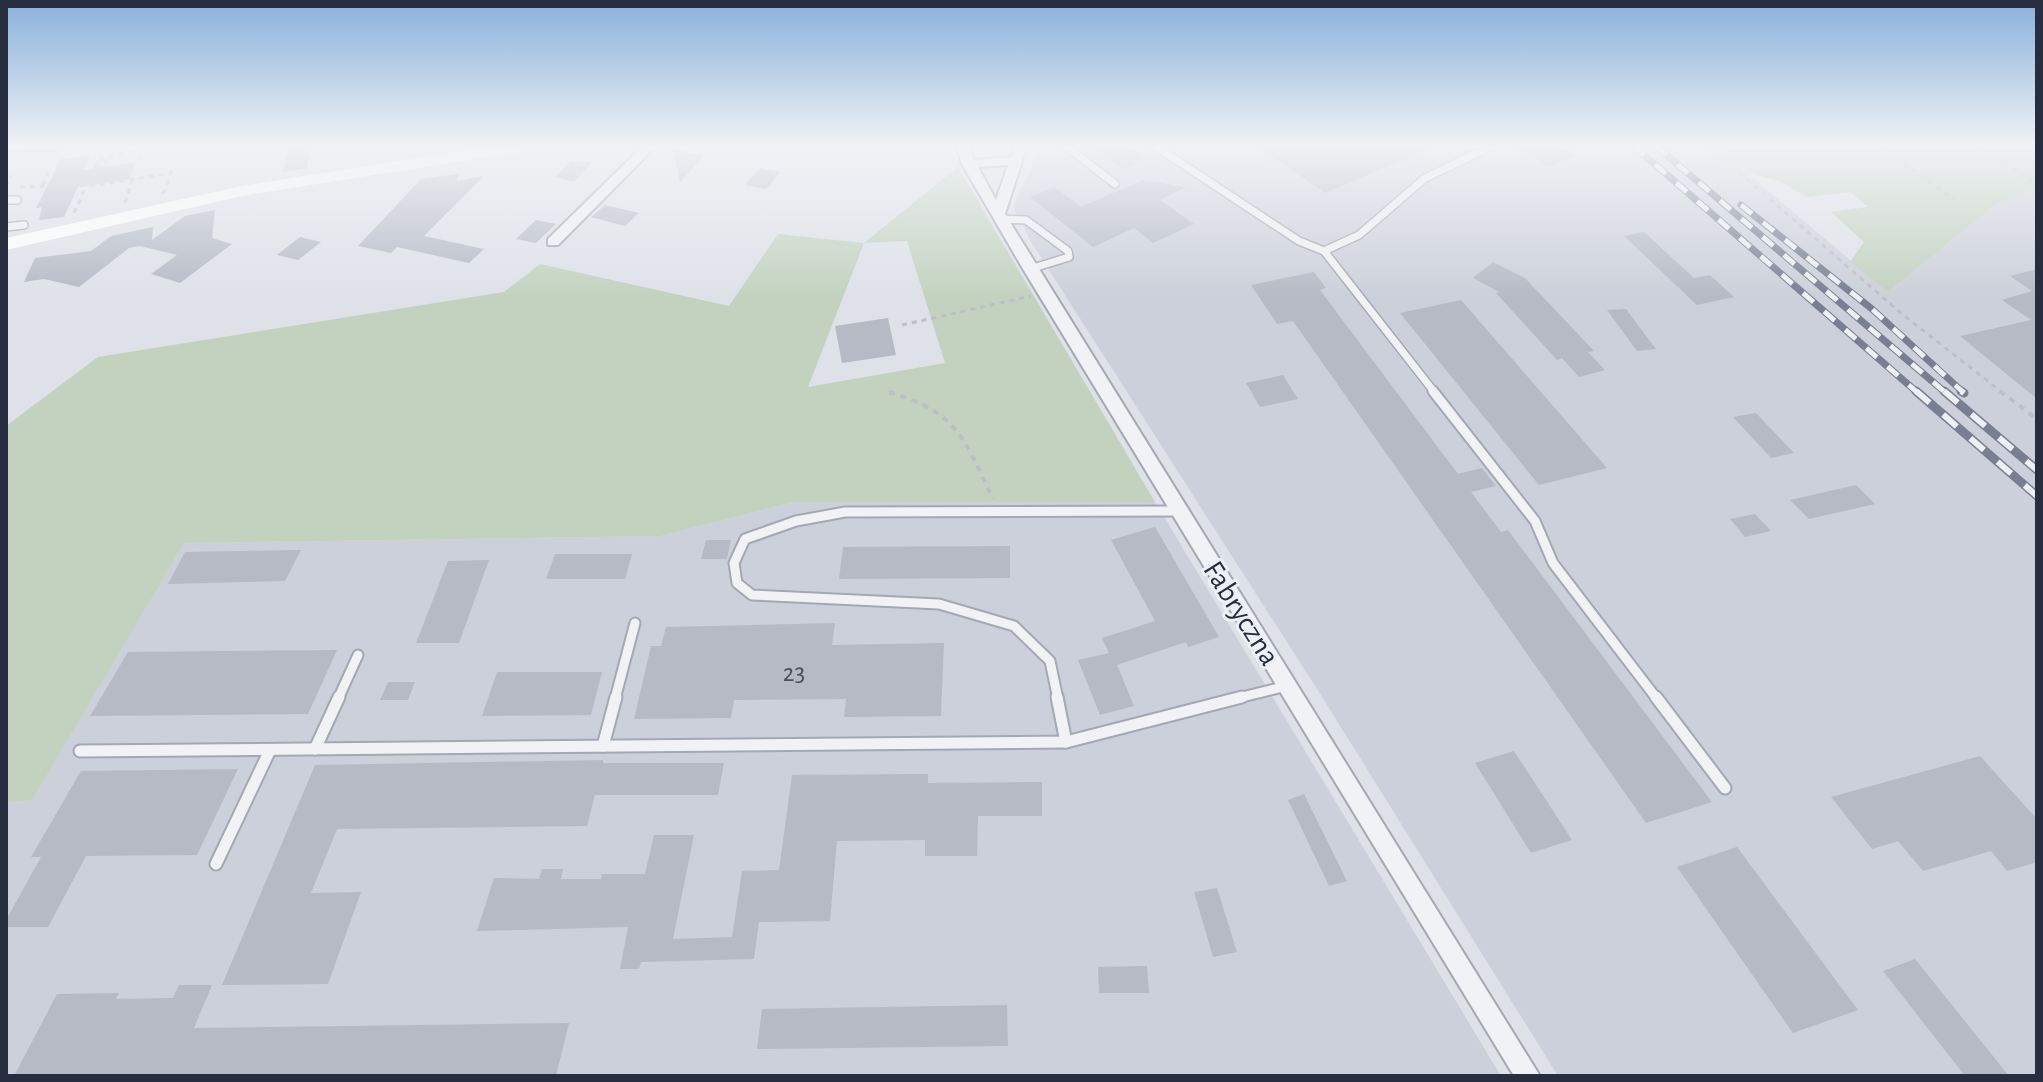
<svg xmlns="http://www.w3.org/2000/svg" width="2043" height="1082" font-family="'Alegreya Sans',sans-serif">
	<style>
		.built { fill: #ccd0da }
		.green { fill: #c2d2bf; fill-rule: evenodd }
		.building { fill: #b5bac5 }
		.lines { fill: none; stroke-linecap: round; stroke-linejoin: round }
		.lane-far2-casing { stroke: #a3a8b2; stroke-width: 10 }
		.lane-far1-casing { stroke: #a3a8b2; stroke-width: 13 }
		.lane-casing { stroke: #a3a8b2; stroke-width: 15 }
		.street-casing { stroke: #a3a8b2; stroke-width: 4 }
		.path-far1 { stroke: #bcbfc6; stroke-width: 3; stroke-dasharray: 5 5; stroke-linecap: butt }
		.path { stroke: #bcbfc6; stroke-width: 4; stroke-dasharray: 6 6; stroke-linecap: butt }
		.lane-far2 { stroke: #f1f2f6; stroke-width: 7 }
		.lane-far1 { stroke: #f1f2f6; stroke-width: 9 }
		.lane { stroke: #f1f2f6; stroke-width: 11 }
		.street { fill: #f1f2f6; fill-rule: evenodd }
		.secondary { fill: #fff; fill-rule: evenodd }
		.rail-far1-casing { stroke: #777f91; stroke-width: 7 }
		.rail-casing { stroke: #777f91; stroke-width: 9 }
		.rail-far1 { stroke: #edf0f5; stroke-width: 5; stroke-dasharray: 14; stroke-linecap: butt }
		.rail { stroke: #edf0f5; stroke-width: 6; stroke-dasharray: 18; stroke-linecap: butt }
		.labels { text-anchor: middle; stroke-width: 6; stroke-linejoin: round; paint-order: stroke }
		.number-label { font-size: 26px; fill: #4a5160 }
		.street-label { font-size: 30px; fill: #272e3f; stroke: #edf0f5 }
	</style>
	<rect width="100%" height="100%" fill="#dee1e8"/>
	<g class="built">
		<polygon points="1041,146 1715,146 1888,292 1995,205 2037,187 2037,1076 1558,1076 1324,700 1031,242 1013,207"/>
		<polygon points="793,502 1155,502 1501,1076 6,1076 6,802 32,799 183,543 661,536"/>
	</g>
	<g class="green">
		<polygon points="1715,146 2037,146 2037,187 1995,205 1888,292 1850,262 1864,242 1831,212 1868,207 1850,192 1806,197 1782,182 1747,172"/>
		<path d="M958,167L1155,502H793L661,536L184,543L32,800L6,802V426L98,357L504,292L540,264L729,306L778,234L864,243ZM907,241L945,363L808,387L864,243Z"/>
	</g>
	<g class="building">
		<polygon points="289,146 311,146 307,168 283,172"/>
		<polygon points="1091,146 1128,146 1147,159 1124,169"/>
		<polygon points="1257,146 1435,146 1325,193"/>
		<polygon points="1513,146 1560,146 1576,155 1549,167"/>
		<polygon points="673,149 704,156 680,182"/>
		<polygon points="90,155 83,170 136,162 129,179 78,187 64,217 39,220 42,207 36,208 61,159"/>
		<polygon points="571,161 592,162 574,182 555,177"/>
		<polygon points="760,168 781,172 766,189 745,185"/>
		<polygon points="458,174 457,181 484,176 424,236 484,249 469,263 397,247 391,253 358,246 421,179"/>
		<polygon points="1143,180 1186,187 1160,200 1194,224 1153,243 1134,228 1093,247 1030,197 1055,187 1081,207"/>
		<polygon points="605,205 639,213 625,226 591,217"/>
		<polygon points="215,210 212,238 232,244 180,283 151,274 177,255 140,246 129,248 79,287 44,279 24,282 35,258 91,251 111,236 153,227 152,240 185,216"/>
		<polygon points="536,220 556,224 536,243 516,239"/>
		<polygon points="1644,232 1694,278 1710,275 1734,297 1697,305 1624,236"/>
		<polygon points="300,237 321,242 298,260 277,255"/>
		<polygon points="1493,262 1525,278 1594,351 1588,352 1605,370 1579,377 1562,358 1557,360 1496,293 1499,292 1473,278"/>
		<polygon points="2037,269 2037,399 1960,336 2031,320 2002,300 2032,291 2010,276"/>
		<polygon points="1314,272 1326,288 1320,290 1458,474 1482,468 1496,486 1471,492 1501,532 1508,530 1712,802 1646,823 1293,321 1277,324 1251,285"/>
		<polygon points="1461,300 1607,468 1539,485 1400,313"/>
		<polygon points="1626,309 1656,349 1637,351 1607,310"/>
		<polygon points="888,318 896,355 842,363 835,326"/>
		<polygon points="1283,375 1298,399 1260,407 1246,383"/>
		<polygon points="1756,413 1794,453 1771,458 1733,417"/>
		<polygon points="1856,485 1875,504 1809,519 1790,500"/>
		<polygon points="1755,514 1771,531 1745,537 1730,519"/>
		<polygon points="1155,527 1219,637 1188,647 1186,642 1117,665 1134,706 1100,715 1078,660 1109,653 1102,638 1155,621 1111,540"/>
		<polygon points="706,540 731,540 727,559 701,559"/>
		<polygon points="1010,546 1010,578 839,579 843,547"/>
		<polygon points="301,550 285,581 168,584 185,552"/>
		<polygon points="555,554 632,554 625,579 546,579"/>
		<polygon points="489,560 459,643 416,643 448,561"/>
		<polygon points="835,623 832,645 944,643 941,716 844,717 846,699 734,700 731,718 634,719 651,646 661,646 666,627"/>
		<polygon points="337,650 308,714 90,716 128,652"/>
		<polygon points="497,672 602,672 591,715 482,716"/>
		<polygon points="388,682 415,682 408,700 380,700"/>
		<polygon points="1514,751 1572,840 1531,853 1475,763"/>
		<polygon points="1980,756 2037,819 2037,862 2007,871 1991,851 1923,871 1898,841 1872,849 1831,797"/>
		<polygon points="603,760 603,763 724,763 718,795 595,795 587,826 337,829 311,893 361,892 328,984 222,985 315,765"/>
		<polygon points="238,769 197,855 86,856 48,927 6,927 6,920 41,857 31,857 81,771"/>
		<polygon points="928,774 928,783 1042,782 1042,816 978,816 977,856 925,856 925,840 837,841 830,921 759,922 754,959 641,962 639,969 620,969 628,927 477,931 494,878 539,879 542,869 563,869 561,879 601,879 602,874 645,874 654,835 694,835 673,939 732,937 742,871 779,870 792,775"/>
		<polygon points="1304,794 1347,881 1329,886 1288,800"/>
		<polygon points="1737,847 1858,1010 1793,1033 1677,867"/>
		<polygon points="1217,888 1237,952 1213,957 1194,892"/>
		<polygon points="1915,959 2009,1076 1965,1076 1883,971"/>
		<polygon points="1147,966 1149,993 1099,993 1098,967"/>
		<polygon points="179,985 212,985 194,1028 569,1023 556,1076 14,1076 57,994 119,993 116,999 173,998"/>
		<polygon points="1007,1005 1008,1046 757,1049 762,1009"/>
	</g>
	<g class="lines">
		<defs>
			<g id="lane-far2">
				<polyline points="1066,146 1115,184"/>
				<polyline points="1155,146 1299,241 1324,251 1359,235 1425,178 1492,146"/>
				<polyline points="6,200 17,200"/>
				<polyline points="1000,219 1026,220 1068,251 1069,257 1030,269"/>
				<polyline points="6,227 24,225"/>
				<polyline points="1324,251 1435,393"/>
			</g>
			<g id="lane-far1">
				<polyline points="1433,391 1535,521 1553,563 1657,699"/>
				<polyline points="338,699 358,655"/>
				<polyline points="615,699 635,623"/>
				<polyline points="1058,699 1050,661 1014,626 939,604 752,595 737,583 734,563 745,539 796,521 845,512 1179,511"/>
				<polyline points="1234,699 1287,686"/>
			</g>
			<g id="lane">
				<polyline points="1057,697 1066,742"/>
				<polyline points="1656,697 1725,788"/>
				<polyline points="603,746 616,697"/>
				<polyline points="315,749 339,697"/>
				<polyline points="80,751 1066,742 1242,697"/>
				<polyline points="216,864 270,750"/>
			</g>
			<g id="street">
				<polygon points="6,146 61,146 55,150 6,151"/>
				<polygon points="643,146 656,146 558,245 548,245 548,239"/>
				<path d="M957,146H969L974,160L1011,157L1015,146H1027L1005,214L1540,1076H1514L1023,269L962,164ZM1008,165L996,200L978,167Z"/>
			</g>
		</defs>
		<use href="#lane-far2" class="lane-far2-casing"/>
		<use href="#lane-far1" class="lane-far1-casing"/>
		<use href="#lane" class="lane-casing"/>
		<use href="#street" class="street-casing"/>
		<g class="path-far1">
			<polyline points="1709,146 1902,314 2003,393"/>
			<polyline points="1880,146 1955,200"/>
			<polyline points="1979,146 2032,182"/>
			<polyline points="180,149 181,146"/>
			<polyline points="140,159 145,148"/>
			<polyline points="99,160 151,146"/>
			<polyline points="96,168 112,158"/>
			<polyline points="91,177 102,175"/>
			<polyline points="43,185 49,173"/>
			<polyline points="6,187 11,176"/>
			<polyline points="20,187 97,185 171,173"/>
			<polyline points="163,194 172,170"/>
			<polyline points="125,203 132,181"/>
			<polyline points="74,213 105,146"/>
			<polyline points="902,325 1031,296"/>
		</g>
		<g class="path">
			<polyline points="2000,391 2037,419"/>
			<path d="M889,392C958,412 964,439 993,499"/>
		</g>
		<use href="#lane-far2" class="lane-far2"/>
		<use href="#lane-far1" class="lane-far1"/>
		<use href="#lane" class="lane"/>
		<use href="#street" class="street"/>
		<polygon class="secondary" points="491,146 533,146 524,151 242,196 6,250 6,238 242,186"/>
		<defs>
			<g id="rail-far1">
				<polyline points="1634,146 1918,393"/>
				<polyline points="1656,146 1946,393"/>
				<polyline points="1741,205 1872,309 1964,393"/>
			</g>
			<g id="rail">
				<polyline points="1916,391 2037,496"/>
				<polyline points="1944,391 2037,470"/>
				<polyline points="1961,391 1964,393"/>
			</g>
		</defs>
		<use href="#rail-far1" class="rail-far1-casing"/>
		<use href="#rail" class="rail-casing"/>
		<use href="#rail-far1" class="rail-far1"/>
		<use href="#rail" class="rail"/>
	</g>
	<linearGradient id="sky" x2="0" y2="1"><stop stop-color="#88b0dc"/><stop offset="0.49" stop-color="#f0f2f5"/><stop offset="1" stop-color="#f0f2f5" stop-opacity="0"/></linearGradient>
	<rect width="2043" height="298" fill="url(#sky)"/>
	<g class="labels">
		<g class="number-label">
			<text x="794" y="681">23</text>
		</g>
		<g class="street-label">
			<text transform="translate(1242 613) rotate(58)" y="10">Fabryczna</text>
		</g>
	</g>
	<rect width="2043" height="1082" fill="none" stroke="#272e3f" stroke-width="16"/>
</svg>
